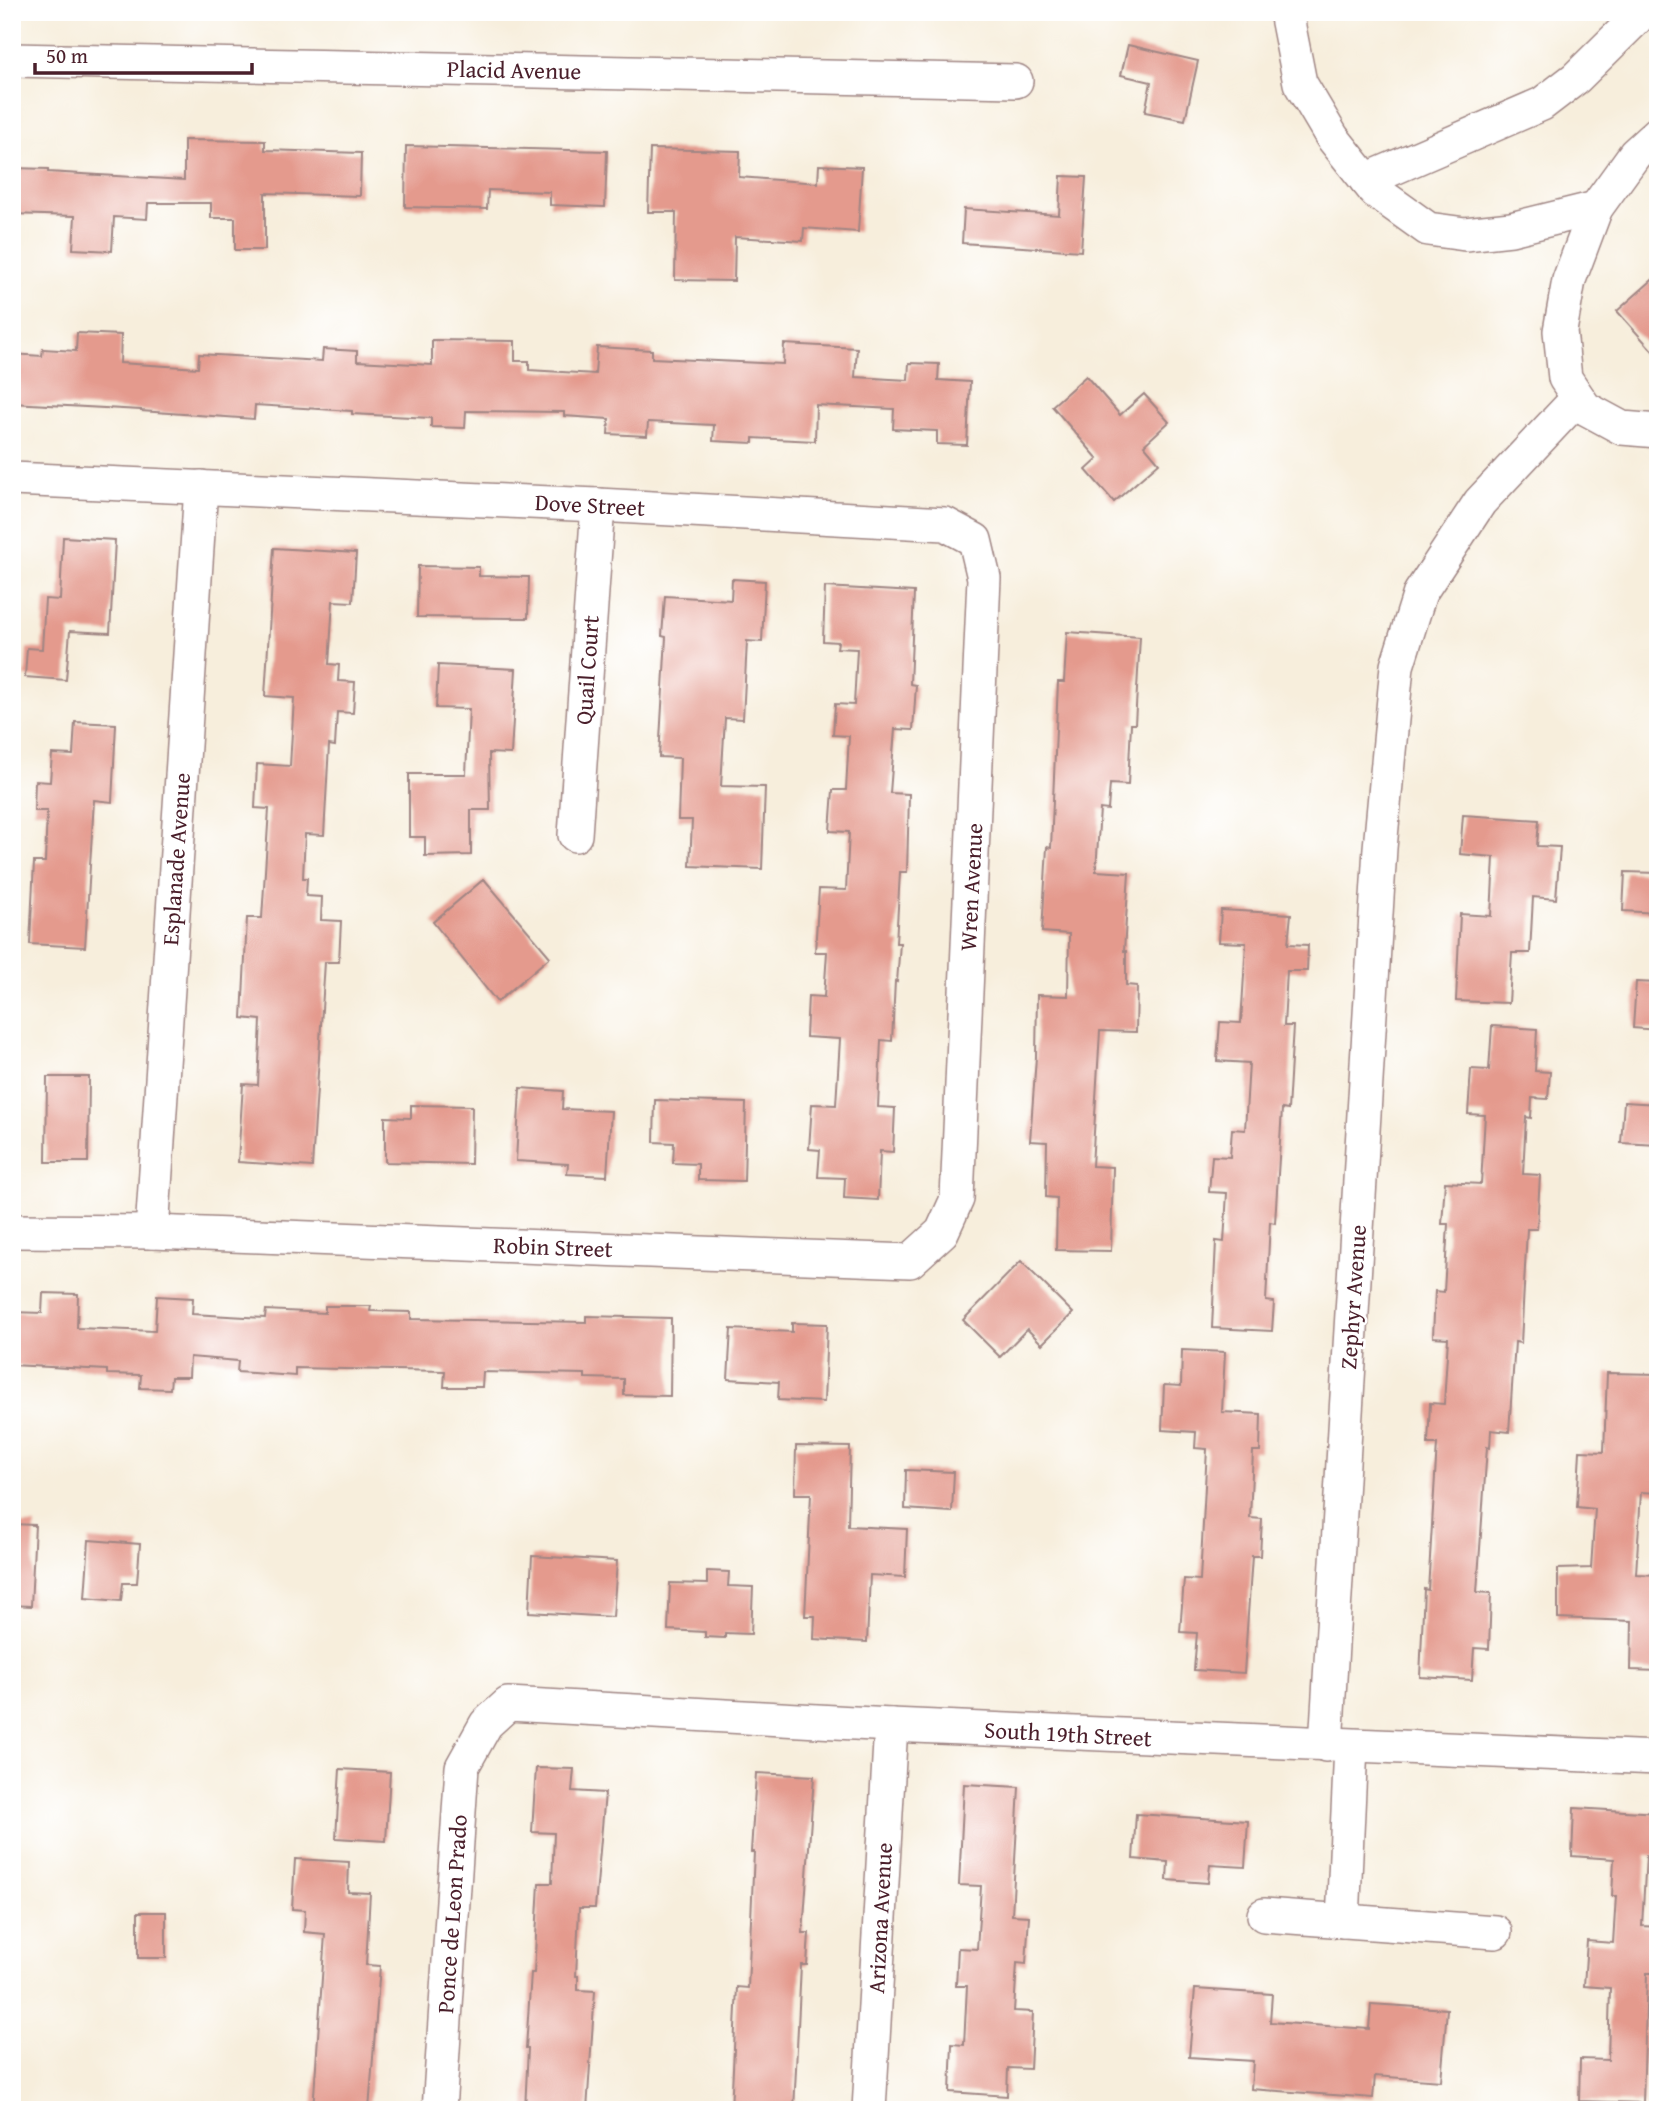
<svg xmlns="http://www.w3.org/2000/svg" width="1670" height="2122" font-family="'Gentium Book Plus',serif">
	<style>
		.building { fill: #e49a8d }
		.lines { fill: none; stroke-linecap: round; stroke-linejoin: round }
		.minor-casing { stroke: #a08684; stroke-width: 36 }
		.minor { stroke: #fff; stroke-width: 33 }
		.labels { text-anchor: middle; stroke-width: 5; stroke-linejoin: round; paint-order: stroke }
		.street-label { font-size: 23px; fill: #4a1f2b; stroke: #fff }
	</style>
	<rect width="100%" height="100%" fill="#fff"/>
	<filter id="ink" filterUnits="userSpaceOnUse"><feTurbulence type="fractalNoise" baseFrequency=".0143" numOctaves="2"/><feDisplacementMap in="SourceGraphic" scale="14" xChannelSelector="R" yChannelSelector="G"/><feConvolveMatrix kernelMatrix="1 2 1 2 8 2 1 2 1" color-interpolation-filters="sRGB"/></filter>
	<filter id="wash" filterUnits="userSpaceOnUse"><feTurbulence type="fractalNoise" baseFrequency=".00686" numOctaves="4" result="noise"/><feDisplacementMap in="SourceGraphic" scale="28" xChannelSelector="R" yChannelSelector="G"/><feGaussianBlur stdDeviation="1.57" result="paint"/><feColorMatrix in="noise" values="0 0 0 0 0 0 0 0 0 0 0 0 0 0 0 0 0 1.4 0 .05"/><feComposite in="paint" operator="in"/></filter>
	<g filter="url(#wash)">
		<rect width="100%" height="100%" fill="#f7eedc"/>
		<g id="blocks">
			<g class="building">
				<polygon points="1128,45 1198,61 1185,120 1145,112 1151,82 1121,75"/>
				<polygon points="184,140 265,141 265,150 361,153 360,196 265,193 265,250 235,250 235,218 211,218 211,203 148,203 147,219 114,217 112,251 73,249 75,216 12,214 12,168 48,169 48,172 184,180"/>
				<polygon points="406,146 607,151 605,207 550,205 550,192 488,190 487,209 405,207"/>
				<polygon points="650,149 740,151 739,177 818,183 819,165 862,167 858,232 804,228 803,241 735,237 734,281 675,280 676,212 648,212"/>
				<polygon points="1061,176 1086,177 1081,251 962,243 964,209 1059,215"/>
				<polygon points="1658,275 1658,357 1617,311"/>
				<polygon points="77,333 121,335 120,363 198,368 199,354 322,361 323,349 357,351 357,361 432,365 432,340 515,341 515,361 529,361 529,370 595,374 597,347 652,350 652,358 783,364 784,344 857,348 855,377 908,380 909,363 939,364 938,380 970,382 967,445 937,444 937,431 893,429 894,409 816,405 815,441 753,438 753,443 713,441 714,425 648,422 647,436 608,434 609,419 564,416 564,412 466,411 465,428 431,427 431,418 352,414 352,411 255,405 254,419 141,411 141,410 12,403 12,354 42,356 43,349 76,351"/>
				<polygon points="1086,376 1120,415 1144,394 1169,422 1144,445 1159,463 1114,502 1086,470 1098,459 1052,406"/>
				<polygon points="63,537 115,540 110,633 70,631 66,680 25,677 27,648 42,649 45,599 60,600"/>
				<polygon points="274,548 356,553 353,602 333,601 329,664 339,665 338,681 355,682 353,713 337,712 335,746 329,745 324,835 305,834 303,878 307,878 306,896 322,897 321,920 341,921 339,962 325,962 312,1167 238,1162 243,1084 258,1085 261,1020 242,1018 247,918 262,918 269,809 255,808 257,764 290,766 294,698 265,696"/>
				<polygon points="418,566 479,567 479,576 529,577 528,618 417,617"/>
				<polygon points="732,579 765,581 762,642 747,641 743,719 725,718 721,786 765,787 762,869 690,866 692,820 678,820 680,758 659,757 666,637 662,636 665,596 731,600"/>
				<polygon points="825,587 914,592 910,684 916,685 913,730 895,729 890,793 909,794 907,872 900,872 896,943 900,943 897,982 895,981 892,1041 881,1040 878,1107 895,1108 893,1152 880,1151 878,1200 844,1198 845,1178 818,1177 820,1150 809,1149 812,1104 836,1105 840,1039 806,1037 808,996 824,997 827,952 815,952 819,889 846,890 849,832 830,831 833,790 846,790 849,736 833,735 835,704 854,705 857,649 837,648 838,642 823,641"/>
				<polygon points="1067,632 1140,637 1135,724 1131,724 1128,785 1110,784 1108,810 1100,809 1096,871 1129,873 1124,951 1126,951 1126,985 1137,986 1136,1032 1100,1031 1092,1166 1113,1167 1111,1251 1056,1250 1057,1198 1046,1197 1047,1142 1030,1141 1036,1057 1037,995 1068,996 1069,934 1042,932 1047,847 1051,848 1058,682 1064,682"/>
				<polygon points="438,665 516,669 511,754 489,753 490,810 471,810 471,855 425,856 425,837 409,837 409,774 466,774 469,709 436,708"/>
				<polygon points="75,722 116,724 112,802 94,800 85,947 30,944 34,862 45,862 47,811 34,811 35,781 50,782 52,754 73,755"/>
				<polygon points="1463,815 1539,820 1537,846 1560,847 1556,899 1533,897 1530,953 1512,953 1509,1003 1456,1001 1460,914 1491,916 1494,857 1460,854"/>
				<polygon points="1625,872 1658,873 1658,913 1623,911"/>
				<polygon points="484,879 550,957 497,1002 433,922"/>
				<polygon points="1221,910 1291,914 1288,944 1308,945 1307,971 1287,971 1284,1026 1293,1026 1288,1110 1282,1109 1275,1223 1270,1222 1266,1301 1274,1302 1272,1331 1212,1328 1216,1241 1224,1242 1227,1193 1209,1192 1212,1156 1230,1157 1232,1129 1245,1130 1249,1063 1217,1061 1220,1022 1241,1023 1246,943 1219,942"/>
				<polygon points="1636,982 1658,983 1658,1030 1633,1028"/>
				<polygon points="1492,1026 1537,1029 1535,1071 1550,1072 1548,1099 1532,1098 1531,1118 1526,1117 1523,1174 1540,1175 1537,1229 1527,1229 1521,1343 1515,1342 1509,1432 1491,1430 1490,1448 1487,1447 1477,1592 1491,1593 1489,1649 1474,1648 1472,1680 1420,1677 1424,1589 1428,1590 1437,1444 1428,1444 1430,1403 1444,1404 1448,1338 1433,1337 1435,1291 1444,1292 1448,1224 1442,1224 1445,1182 1481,1184 1485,1115 1468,1114 1471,1069 1489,1070"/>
				<polygon points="47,1077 89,1077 88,1162 46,1162"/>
				<polygon points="520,1088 563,1091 562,1109 611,1111 607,1176 567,1174 568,1164 516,1161"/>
				<polygon points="655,1100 746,1103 744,1181 698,1180 698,1164 673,1163 674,1143 654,1142"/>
				<polygon points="1624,1102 1658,1104 1658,1145 1621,1143"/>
				<polygon points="411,1105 472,1106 471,1164 385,1162 385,1117 411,1118"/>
				<polygon points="1021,1261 1073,1313 1042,1344 1027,1329 1000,1357 963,1320"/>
				<polygon points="43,1293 78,1294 77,1328 155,1331 157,1296 193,1298 192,1314 265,1318 266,1310 325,1313 325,1306 371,1306 370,1311 411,1312 411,1319 586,1322 586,1316 671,1318 670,1396 624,1395 624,1379 585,1378 585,1374 483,1372 482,1387 444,1387 445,1371 295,1368 295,1376 237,1372 238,1361 190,1357 189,1377 171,1377 170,1389 140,1388 141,1375 107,1374 107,1370 12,1365 12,1312 42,1313"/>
				<polygon points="792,1323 827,1324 824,1402 778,1400 779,1382 728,1379 731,1329 792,1332"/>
				<polygon points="1182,1350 1225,1352 1222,1412 1261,1414 1260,1451 1253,1451 1250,1518 1262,1519 1260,1556 1252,1556 1244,1673 1194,1670 1197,1633 1180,1632 1184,1579 1200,1580 1207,1449 1195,1448 1196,1432 1162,1430 1164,1385 1181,1386"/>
				<polygon points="1607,1373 1658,1374 1658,1493 1641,1492 1636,1574 1658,1575 1658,1671 1631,1670 1632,1621 1558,1618 1558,1569 1591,1568 1595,1509 1577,1507 1580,1451 1604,1452"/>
				<polygon points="796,1446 850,1447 848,1526 907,1529 905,1577 870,1575 867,1642 814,1639 815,1616 805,1616 811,1494 795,1494"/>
				<polygon points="906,1470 954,1472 952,1512 905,1509"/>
				<polygon points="12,1524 35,1525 31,1606 12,1605"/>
				<polygon points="89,1540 140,1544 137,1583 123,1583 121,1601 85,1598"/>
				<polygon points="532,1556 617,1561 613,1617 529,1612"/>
				<polygon points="707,1571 729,1572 728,1586 753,1587 751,1634 725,1633 725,1638 705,1637 705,1632 668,1630 670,1583 707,1584"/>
				<polygon points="536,1768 574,1769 572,1791 605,1793 595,1908 579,1908 576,1976 578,1976 578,1990 595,1991 587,2110 525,2110 528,2048 526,2048 531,1973 534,1973 539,1883 552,1883 554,1833 532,1832"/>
				<polygon points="340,1769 390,1772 386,1841 336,1838"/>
				<polygon points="756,1773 814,1776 803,1933 809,1933 807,1965 801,1965 794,2110 731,2110 737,1987 748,1988 754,1852 751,1852"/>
				<polygon points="964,1784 1019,1787 1012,1915 1029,1916 1026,1964 1017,1963 1014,2011 1033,2012 1030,2069 1008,2068 1007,2096 950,2092 952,2044 964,2045 967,1986 956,1986 958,1948 977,1949 981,1886 959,1885"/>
				<polygon points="1574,1808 1658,1813 1658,1856 1646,1855 1642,1926 1658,1927 1655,1973 1647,1973 1643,2103 1579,2101 1580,2059 1608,2060 1610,1988 1584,1986 1587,1941 1613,1943 1616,1896 1612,1896 1614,1859 1572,1856"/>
				<polygon points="1136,1814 1248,1821 1245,1867 1210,1865 1208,1883 1167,1880 1168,1862 1133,1859"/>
				<polygon points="295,1859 349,1862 348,1892 370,1893 366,1965 380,1966 369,2110 313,2110 325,1934 304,1932 305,1910 292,1909"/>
				<rect x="138" y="1912" width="28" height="46"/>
				<polygon points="1195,1989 1272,1994 1270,2022 1369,2029 1371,2004 1447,2009 1441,2081 1375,2076 1373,2098 1251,2089 1253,2061 1189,2057"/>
			</g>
		</g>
	</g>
	<g filter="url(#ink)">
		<use href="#blocks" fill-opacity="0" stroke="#a08684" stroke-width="2"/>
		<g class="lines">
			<defs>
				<g id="minor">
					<polyline points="1286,12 1300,83 1332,137 1375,191 1428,229 1465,234 1511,229 1596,208"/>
					<polyline points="12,60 1016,81"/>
					<polyline points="1658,133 1635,154 1596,208 1569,280 1560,331 1565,378 1585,408 1622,428 1658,431"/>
					<polyline points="1366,180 1542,104 1576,78 1643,12"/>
					<polyline points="12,479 598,505 945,524 975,540 984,578 957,1199 942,1232 910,1261 152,1232 12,1231"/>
					<polyline points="575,835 598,505"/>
					<polyline points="152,1232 201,487"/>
					<polyline points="1326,1745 1380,848 1397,666 1420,593 1480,502 1578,398"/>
					<polyline points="1264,1915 1495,1932"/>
					<polyline points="1343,1921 1351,1746"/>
					<polyline points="439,2110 462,1767 486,1724 508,1704 891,1725 1658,1758"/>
					<polyline points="869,2110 891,1725"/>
				</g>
			</defs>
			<use href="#minor" class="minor-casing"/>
			<use href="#minor" class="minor"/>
		</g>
	</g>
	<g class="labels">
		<g class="street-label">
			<text transform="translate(514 70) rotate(1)" y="8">Placid Avenue</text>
			<text transform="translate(590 505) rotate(3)" y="8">Dove Street</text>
			<text transform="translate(587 670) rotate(-86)" y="8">Quail Court</text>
			<text transform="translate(176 859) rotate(-86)" y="8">Esplanade Avenue</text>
			<text transform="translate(971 887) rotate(-87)" y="8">Wren Avenue</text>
			<text transform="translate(553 1247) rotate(2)" y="8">Robin Street</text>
			<text transform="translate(1353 1297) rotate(-86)" y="8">Zephyr Avenue</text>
			<text transform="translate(1068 1734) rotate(3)" y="8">South 19th Street</text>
			<text transform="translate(452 1914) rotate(-86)" y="8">Ponce de Leon Prado</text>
			<text transform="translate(880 1918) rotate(-87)" y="8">Arizona Avenue</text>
		</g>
	</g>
	<rect width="1670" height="2122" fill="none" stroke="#fff" stroke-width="42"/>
	<path d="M35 63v10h217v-10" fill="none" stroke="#4a1f2b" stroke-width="3.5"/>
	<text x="46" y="63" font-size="21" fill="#4a1f2b" stroke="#ffffff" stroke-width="5" paint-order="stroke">50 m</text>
</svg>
